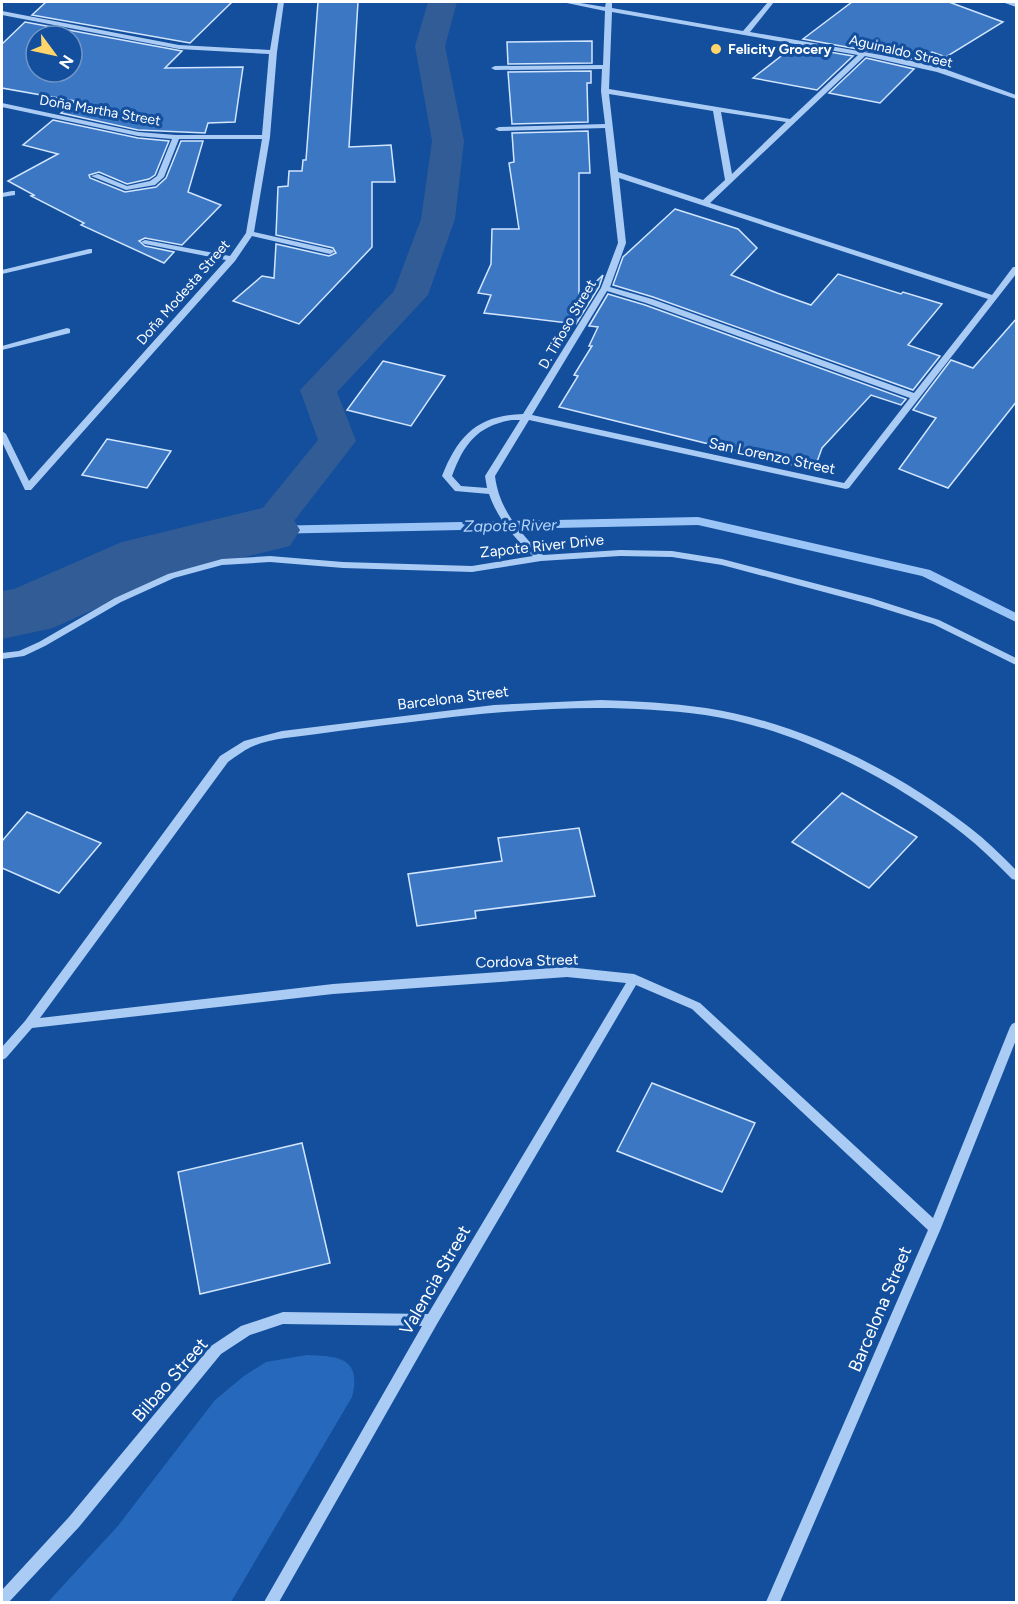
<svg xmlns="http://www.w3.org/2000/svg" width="1018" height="1604" font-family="Figtree,sans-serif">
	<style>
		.green { fill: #2669bc }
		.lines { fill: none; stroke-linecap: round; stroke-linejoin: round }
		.stream { fill: #9bc5f7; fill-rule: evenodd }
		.canal { fill: #315c96; fill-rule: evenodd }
		.river { fill: #315c96; fill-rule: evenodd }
		.building { fill: #3c77c4; stroke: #d2e5fe; stroke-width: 1.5; fill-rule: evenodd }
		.minor { fill: #a9cbf4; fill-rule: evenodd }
		.poi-dot { fill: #ffd56c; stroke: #134f9d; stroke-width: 2 }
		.labels { text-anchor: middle; stroke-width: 6; stroke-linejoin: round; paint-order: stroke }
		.far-poi-label { font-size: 14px; font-weight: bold; fill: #fff; stroke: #134f9d; text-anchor: start }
		.far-street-label { font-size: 14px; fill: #fff; stroke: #134f9d }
		.street-label { font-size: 15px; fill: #fff; stroke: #134f9d }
		.water-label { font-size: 16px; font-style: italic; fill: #b6d5fa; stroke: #134f9d }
		.near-street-label { font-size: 18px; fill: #fff; stroke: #134f9d }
	</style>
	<rect width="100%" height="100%" fill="#134f9d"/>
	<path class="green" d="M307,1355C339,1356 362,1358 352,1397L231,1602H48L117,1527L215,1400L244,1376L266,1362Z"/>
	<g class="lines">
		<polygon class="stream" points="698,517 930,570 1016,613 1016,622 922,576 698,525 266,534 260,530 266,526"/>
		<polygon class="canal" points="428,2 457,2 445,46 464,141 455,219 428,295 337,392 356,441 280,539 266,543 252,539 246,530 252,521 318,440 300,390 394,291 421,219 432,141 415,46"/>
		<polygon class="river" points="266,507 290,514 300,530 290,546 168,576 53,628 2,639 2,591 14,589 122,542"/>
	</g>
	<g class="building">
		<polygon points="46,2 232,2 190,43 32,15"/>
		<polygon points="318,2 358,2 349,147 391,145 395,182 372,182 372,247 299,324 233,301 262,276 274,278 276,244 329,256 336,253 333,248 276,235 278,187 288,186 289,171 302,171 303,160 306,160"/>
		<polygon points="852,2 949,2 1003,22 946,57 932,52 923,61 803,39"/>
		<path d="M25,22L182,51L165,68L243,67L235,122L208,123L205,133L138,130L61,113L75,101L2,88V44ZM36,36H72V72H36Z"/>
		<polygon points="592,41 592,63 508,64 507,42"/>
		<polygon points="794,46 853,56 817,90 753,78"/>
		<polygon points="866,58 914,69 880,103 829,93"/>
		<polygon points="591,71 591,83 587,83 588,122 512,124 508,72"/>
		<polygon points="53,120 138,138 169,141 155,175 149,179 127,184 99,172 89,175 90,178 125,192 156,187 166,178 181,141 203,141 188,192 221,205 182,245 145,238 139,241 145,246 174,252 164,263 81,225 84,223 31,196 34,195 8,181 58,154 23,145"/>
		<polygon points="588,131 590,173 579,173 579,298 603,275 599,287 576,324 484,313 491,295 478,293 491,264 492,229 519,229 509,163 514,162 512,133"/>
		<polygon points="675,209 738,229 757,248 731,275 777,293 811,305 838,274 901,294 903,292 942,304 908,345 940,356 913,390 653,297 613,285 623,257"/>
		<polygon points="608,294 645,305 906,399 901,405 871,395 822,448 814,470 559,407 578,376 574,375 592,346 589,346 598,327 589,326"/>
		<polygon points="1017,318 1017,401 948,488 899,469 936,418 913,410 951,360 973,368"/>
		<polygon points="383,361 445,376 411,426 347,410"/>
		<polygon points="107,439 171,451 147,488 82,475"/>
		<polygon points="842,793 917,837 869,888 792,842"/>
		<polygon points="27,812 101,843 59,893 2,868 2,841"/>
		<polygon points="579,828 595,896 475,911 476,918 417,926 408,874 502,861 498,838"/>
		<polygon points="652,1083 755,1123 722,1192 617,1151"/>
		<polygon points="302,1143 330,1263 200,1294 178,1172"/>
	</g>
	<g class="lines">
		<g class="minor">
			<polygon points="278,2 284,2 277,52 270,137 254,232 333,250 334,252 330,254 252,236 235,261 31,490 25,490 2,442 2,431 6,434 29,481 226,260 145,244 141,242 145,240 230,256 246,233 262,139 179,139 164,177 155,185 126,190 91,176 98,174 127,186 150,181 157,176 172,139 138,136 2,107 2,103 138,132 176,135 262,135 269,54 179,49 2,15 2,11 179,45 270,50"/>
			<path d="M562,2H574L605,7L606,2H612V8L743,31L768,2H774L750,32L898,58L942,68L1016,95V99L937,72L865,56L710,203L992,295L1013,267H1016V274L849,488L846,489L529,420L495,476C499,509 519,532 543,555L620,550L672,551L722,559L871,598L939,620L1016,658V665L933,624L869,604L722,565L672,557L620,556L541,561L472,572L343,568L270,562L222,565L174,578L121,602L45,646L24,656L2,659V653L19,651L39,642L115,598L168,574L222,559L270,556L343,562L472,566L533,556C515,539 497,518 489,494L455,491L442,476C458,435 478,415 523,414L601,288L618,243L605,128L499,131L495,129L499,127L605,124L601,91L602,69L495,70L491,68L495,66L603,65L605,11ZM612,12L858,55L790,119L609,89ZM609,94L713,111L725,180L703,200L618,172ZM721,112L786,122L732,174ZM619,178L988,299L914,393L652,299L610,287L626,243ZM607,291L646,303L910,398L844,483L532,415ZM512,420H520L485,476L487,488L461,486L452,476C464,444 477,426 512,420Z"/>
			<polygon points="1004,2 1016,3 1016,7 1005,3"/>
			<polygon points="12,191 15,191 15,195 2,197 2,193"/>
			<polygon points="89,249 92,249 92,253 2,274 2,270"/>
			<polygon points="67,328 70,329 70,333 2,350 2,346"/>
			<path d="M601,700C636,701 671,703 706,708C798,722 896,770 969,827C986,840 1001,855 1016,870V880L1012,879C996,863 980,847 962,833C892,778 794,728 705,715C604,701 503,710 403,723C374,726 346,730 317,734C296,737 271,738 251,747C243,751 235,757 228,762L40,1018L333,984L567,967L634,974L700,1003L933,1218L1010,1027L1012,1024L1016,1022V1040L941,1228L780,1602H766L928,1230L692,1009L636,985L437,1324L279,1602H264L422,1326L283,1324L250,1335L221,1354L79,1527L9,1602H2V1590L69,1517L211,1346L241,1326L283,1312L428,1314L626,983L567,977L333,994L32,1028L6,1058L2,1060V1047L25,1021L220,756L244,741L282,731L494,705Z"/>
		</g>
	</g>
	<circle class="poi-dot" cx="716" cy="49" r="6"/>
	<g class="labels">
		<g class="far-poi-label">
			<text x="728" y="54">Felicity Grocery</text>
		</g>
		<g class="far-street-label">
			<text transform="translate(901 51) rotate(13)" y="5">Aguinaldo Street</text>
			<text transform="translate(100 110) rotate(10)" y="5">Doña Martha Street</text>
			<text transform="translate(183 292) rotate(-49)" y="5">Doña Modesta Street</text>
			<text transform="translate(567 324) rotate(-60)" y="5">D. Tiñoso Street</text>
		</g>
		<g class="street-label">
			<text transform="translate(772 456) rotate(12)" y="5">San Lorenzo Street</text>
			<text transform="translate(542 546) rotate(-6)" y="5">Zapote River Drive</text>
			<text transform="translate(453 698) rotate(-7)" y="5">Barcelona Street</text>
			<text transform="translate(527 961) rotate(-2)" y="5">Cordova Street</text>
		</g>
		<g class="water-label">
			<text transform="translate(510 525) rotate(-1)" y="6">Zapote River</text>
		</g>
		<g class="near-street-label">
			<text transform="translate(435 1280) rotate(-60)" y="6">Valencia Street</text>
			<text transform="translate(880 1309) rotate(-67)" y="6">Barcelona Street</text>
			<text transform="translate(170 1380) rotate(-49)" y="6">Bilbao Street</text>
		</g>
	</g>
	<rect width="1018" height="1604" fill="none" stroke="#ffffff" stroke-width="6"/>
	<g transform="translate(54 54) rotate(123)"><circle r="28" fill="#134f9d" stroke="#7195c4" stroke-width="1.5"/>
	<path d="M0-4.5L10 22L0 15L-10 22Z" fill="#ffd56c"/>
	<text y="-9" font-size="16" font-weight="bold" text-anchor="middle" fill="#ffffff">N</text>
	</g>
</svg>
